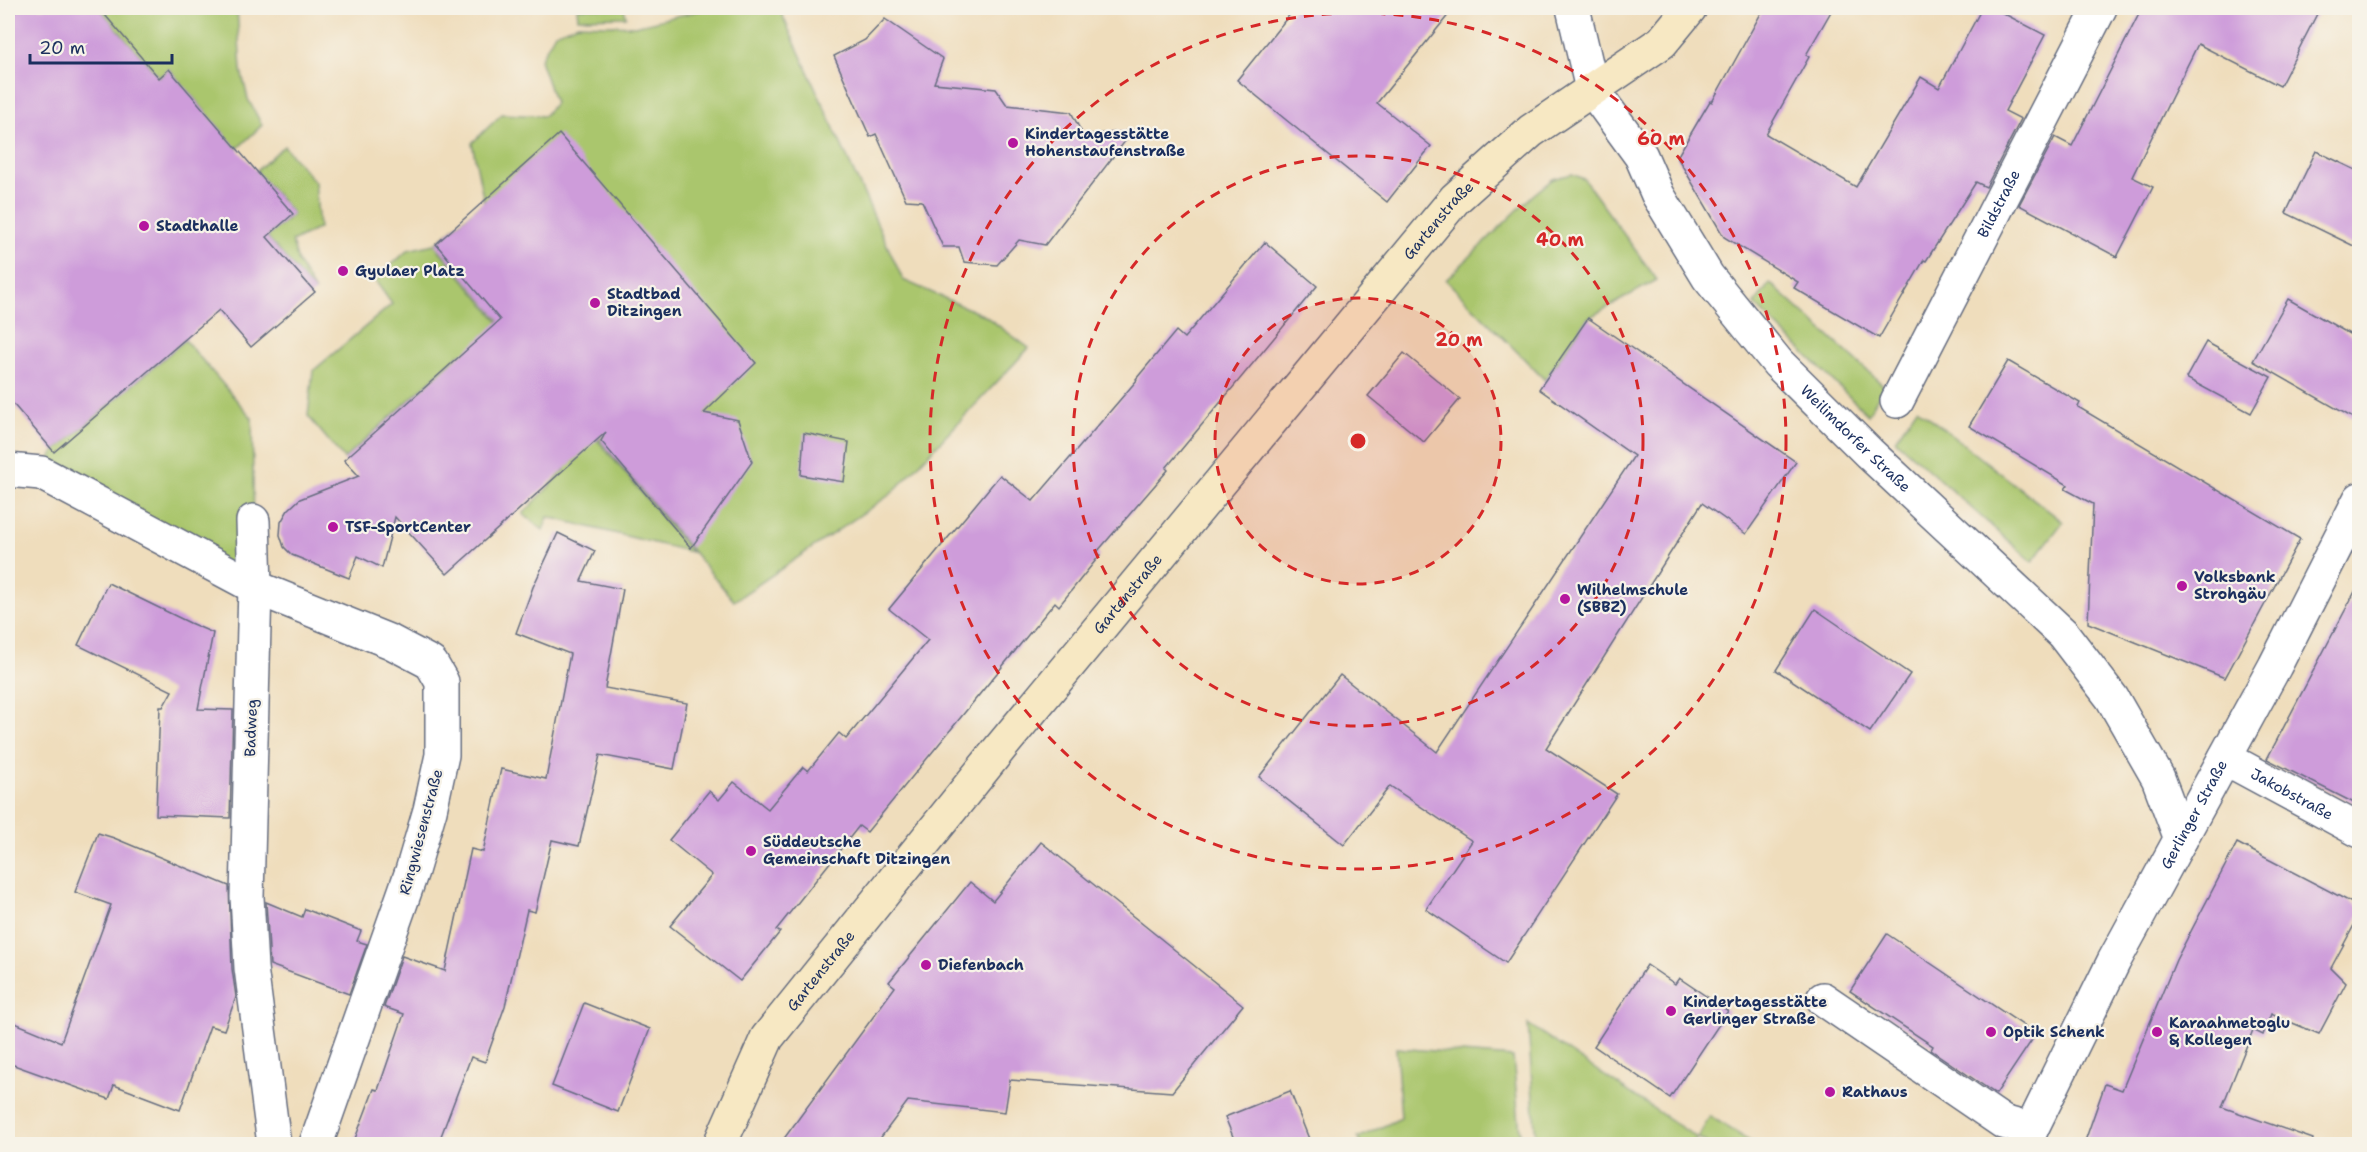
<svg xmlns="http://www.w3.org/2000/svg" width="2367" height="1152" font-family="'Shantell Sans',sans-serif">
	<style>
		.green { fill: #aac66d; stroke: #627a66; stroke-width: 1.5 }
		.building { fill: #ce9cda }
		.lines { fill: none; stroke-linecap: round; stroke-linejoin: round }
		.pedestrian-casing { stroke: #656c7f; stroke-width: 36 }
		.minor-casing { stroke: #656c7f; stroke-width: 36 }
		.secondary-casing { stroke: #656c7f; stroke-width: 36 }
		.pedestrian { stroke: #fff; stroke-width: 33 }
		.minor { stroke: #fff; stroke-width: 33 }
		.secondary { stroke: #f7e8c3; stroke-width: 33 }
		.ring { fill: none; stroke: #d62828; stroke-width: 3; stroke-dasharray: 10 8 }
		.poi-dot { fill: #b5179e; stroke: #f7f3e8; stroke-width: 2 }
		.labels { text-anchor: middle; stroke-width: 4.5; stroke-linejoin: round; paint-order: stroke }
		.poi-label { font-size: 15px; font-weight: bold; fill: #1b2f5e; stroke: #f7f3e8; text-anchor: start }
		.street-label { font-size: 15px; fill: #1b2f5e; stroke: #f7f3e8 }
		.centre { fill: #d62828; stroke: #f7f3e8; stroke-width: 3 }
		.ring-label { font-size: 18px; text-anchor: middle; font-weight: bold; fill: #d62828; stroke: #f7f3e8; stroke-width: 4.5; stroke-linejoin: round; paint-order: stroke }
	</style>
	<rect width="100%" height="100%" fill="#f7f3e8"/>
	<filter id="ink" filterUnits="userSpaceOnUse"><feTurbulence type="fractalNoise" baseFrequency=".0167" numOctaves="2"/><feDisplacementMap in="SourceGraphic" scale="12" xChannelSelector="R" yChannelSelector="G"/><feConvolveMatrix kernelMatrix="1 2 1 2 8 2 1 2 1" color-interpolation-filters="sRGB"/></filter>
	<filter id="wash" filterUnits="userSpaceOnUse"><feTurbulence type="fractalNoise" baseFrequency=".008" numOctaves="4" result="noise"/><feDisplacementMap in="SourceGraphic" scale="24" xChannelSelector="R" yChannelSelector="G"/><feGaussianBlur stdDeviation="1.35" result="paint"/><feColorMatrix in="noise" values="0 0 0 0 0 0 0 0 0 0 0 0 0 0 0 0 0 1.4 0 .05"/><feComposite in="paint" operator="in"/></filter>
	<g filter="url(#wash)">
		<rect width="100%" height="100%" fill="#efddbc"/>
		<g class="green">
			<polygon points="99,8 237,8 241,70 248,99 262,125 237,149 169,69 159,78"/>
			<polygon points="577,8 624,8 626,17 578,18"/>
			<polygon points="710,8 779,8 903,280 985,316 1029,348 891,494 734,601 436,243 484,202 472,143 502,114 544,116 555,103 540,60 555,33 578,24 635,26"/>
			<polygon points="284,146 315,182 319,228 292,242 298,262 315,292 267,237 293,214 256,171"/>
			<polygon points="1572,174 1584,179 1657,280 1588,318 1545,380 1446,280 1533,195 1553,179"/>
			<polygon points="434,244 691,552 548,517 543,530 523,514 565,470 460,354 344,459 308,416 313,371 392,304 375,280 408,250"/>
			<polygon points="1770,283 1884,386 1868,415 1754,304"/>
			<polygon points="185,340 252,418 255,587 41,473 54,452"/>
			<polygon points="1917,408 2063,522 2032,562 1895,440"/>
			<polygon points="1528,1024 1697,1138 1693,1144 1536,1144"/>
			<polygon points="1396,1048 1513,1057 1521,1144 1361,1144 1358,1138 1401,1118"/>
			<polygon points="1710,1116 1754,1144 1709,1144 1698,1138"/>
		</g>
		<g id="blocks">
			<g class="building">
				<polygon points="20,8 99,8 159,78 169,69 293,214 267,237 315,292 251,347 219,310 54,452 8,398 8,18"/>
				<polygon points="1295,8 1454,8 1377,103 1431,146 1387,202 1237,80"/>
				<polygon points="1764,8 1833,8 1806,55 1809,57 1766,134 1856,187 1921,77 1939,88 1982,8 1993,8 2045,35 2005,111 2021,119 1986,187 1976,182 1926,261 1924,260 1879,338 1794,288 1798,282 1724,237 1677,157 1710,101 1712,102"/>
				<polygon points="2126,8 2320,8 2280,86 2198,44 2132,177 2153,187 2117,257 2019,205 2055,137 2072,146 2139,14"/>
				<polygon points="885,19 943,59 934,83 996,89 1007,105 1071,112 1083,135 1133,131 1045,245 1019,240 997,265 964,262 959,247 943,247 922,201 906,200 876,134 870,137 834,56 865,40"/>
				<polygon points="559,134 756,363 704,413 738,420 752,462 691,548 601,441 606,432 447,574 395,517 382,568 358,556 349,578 292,555 284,547 280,535 281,522 288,510 300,499 359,476 344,460 500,320 436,244"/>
				<polygon points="2316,151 2360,172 2360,249 2286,213"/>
				<polygon points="1265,242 1317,286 1166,468 1168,470 1097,552 1100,555 1059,606 1055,602 867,832 859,826 776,930 780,932 740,981 670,926 712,875 669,840 709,791 719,800 734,782 768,809 803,767 808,771 839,733 846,739 928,640 889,609 1000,475 1033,501 1137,380 1136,379 1176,331 1184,338"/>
				<polygon points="2288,299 2360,340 2360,422 2253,361"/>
				<polygon points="1588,318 1796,462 1746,534 1702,503 1546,748 1617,794 1506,963 1426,909 1472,841 1390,786 1344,845 1259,777 1340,675 1437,752 1634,456 1539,389"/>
				<polygon points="2206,342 2271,377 2251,413 2186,378"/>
				<polygon points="1404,353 1460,399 1424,442 1368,396"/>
				<polygon points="2008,361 2080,403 2078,407 2300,539 2225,678 2088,623 2093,504 2065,489 2068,485 1969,426"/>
				<polygon points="804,433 849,442 844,482 801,475"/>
				<polygon points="558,533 595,551 581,581 623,589 605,688 687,703 674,769 600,755 579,846 552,840 535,912 527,910 505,1006 485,1062 471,1057 438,1144 353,1144 374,1089 378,1090 404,1014 384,1007 402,956 445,971 471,849 483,852 501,769 546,779 570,654 516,633 533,587"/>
				<polygon points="2360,582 2360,806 2267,759"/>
				<polygon points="108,583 190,623 213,633 198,709 233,710 230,818 156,815 160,707 163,707 172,691 78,645"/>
				<polygon points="1815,609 1910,674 1870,732 1776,670"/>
				<polygon points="98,833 114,838 229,886 232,969 236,997 224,1030 210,1026 180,1110 114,1085 109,1099 8,1063 8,1020 61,1042 111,905 75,892"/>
				<polygon points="1041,842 1243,1005 1172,1092 1010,1080 1005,1112 908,1101 876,1144 780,1144 895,987 889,982 970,882 993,901"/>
				<polygon points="2237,843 2360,907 2360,914 2331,968 2346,983 2319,1034 2271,1014 2263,1035 2253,1030 2222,1107 2313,1139 2312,1144 2084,1144 2105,1084 2122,1090 2176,960"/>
				<polygon points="266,902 302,917 305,909 361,931 357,941 367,944 349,994 270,965"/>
				<polygon points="1887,934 2036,1034 1996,1094 1931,1050 1933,1046 1850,991"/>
				<polygon points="1647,965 1675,984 1679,978 1728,1011 1670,1098 1594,1046"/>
				<polygon points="584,1003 650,1029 618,1112 552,1086"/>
				<polygon points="1290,1091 1311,1144 1236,1144 1225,1117"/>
			</g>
		</g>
	</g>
	<g filter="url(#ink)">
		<use href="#blocks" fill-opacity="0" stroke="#656c7f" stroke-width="1.5"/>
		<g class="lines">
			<defs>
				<polyline id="pedestrian" points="253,521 255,587"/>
				<g id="minor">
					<path id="s1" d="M1573,8L1592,89L1641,156L1658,195L1708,277L1778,363L1869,453L2063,634L2112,698L2158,778L2181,839"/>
					<path id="s2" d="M1897,401L2100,8"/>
					<polyline points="8,470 41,473 255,587 391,642 431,663 442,682 442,755 430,810 412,871 316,1144"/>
					<polyline points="255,587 247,897 251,968 274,1144"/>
					<path id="s3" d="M2225,758L2360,831"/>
					<polyline points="1823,999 2003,1122 2031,1130"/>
					<path id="s4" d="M2026,1144L2031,1130L2114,961L2275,666L2360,499"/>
				</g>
				<g id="secondary">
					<path id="s5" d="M720,1144L767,1038L1001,747L1455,199L1531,131L1662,42L1690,8"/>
				</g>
			</defs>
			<use href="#pedestrian" class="pedestrian-casing"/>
			<use href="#minor" class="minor-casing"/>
			<use href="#secondary" class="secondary-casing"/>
			<use href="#pedestrian" class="pedestrian"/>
			<use href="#minor" class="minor"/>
			<use href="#secondary" class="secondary"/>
		</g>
	</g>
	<circle cx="1358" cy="441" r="143" fill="#d62828" fill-opacity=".12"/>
	<g class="ring">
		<circle cx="1358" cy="441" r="143"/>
		<circle cx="1358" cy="441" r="285"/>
		<circle cx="1358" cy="441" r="428"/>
	</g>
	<g class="poi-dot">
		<circle cx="1013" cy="143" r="6"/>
		<circle cx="144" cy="226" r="6"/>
		<circle cx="343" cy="271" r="6"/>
		<circle cx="595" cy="303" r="6"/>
		<circle cx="333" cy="527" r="6"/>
		<circle cx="2182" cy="586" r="6"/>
		<circle cx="1565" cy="599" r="6"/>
		<circle cx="751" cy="851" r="6"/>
		<circle cx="926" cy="965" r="6"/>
		<circle cx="1671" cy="1011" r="6"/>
		<circle cx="1991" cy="1032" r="6"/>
		<circle cx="2157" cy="1032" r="6"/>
		<circle cx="1830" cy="1092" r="6"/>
	</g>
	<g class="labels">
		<g class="poi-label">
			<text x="1025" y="139">Kindertagesstätte<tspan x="1025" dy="17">Hohenstaufenstraße</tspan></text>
			<text x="156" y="231">Stadthalle</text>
			<text x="355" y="276">Gyulaer Platz</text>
			<text x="607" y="299">Stadtbad<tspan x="607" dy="17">Ditzingen</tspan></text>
			<text x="345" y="532">TSF-SportCenter</text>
			<text x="2194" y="582">Volksbank<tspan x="2194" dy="17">Strohgäu</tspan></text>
			<text x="1577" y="595">Wilhelmschule<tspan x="1577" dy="17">(SBBZ)</tspan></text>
			<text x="763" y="847">Süddeutsche<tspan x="763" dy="17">Gemeinschaft Ditzingen</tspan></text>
			<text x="938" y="970">Diefenbach</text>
			<text x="1683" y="1007">Kindertagesstätte<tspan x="1683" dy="17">Gerlinger Straße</tspan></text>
			<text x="2169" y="1028">Karaahmetoglu<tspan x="2169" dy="17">&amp; Kollegen</tspan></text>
			<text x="2003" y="1037">Optik Schenk</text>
			<text x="1842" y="1097">Rathaus</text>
		</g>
		<g class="street-label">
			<text dy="5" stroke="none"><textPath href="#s2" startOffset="222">Bildstraße</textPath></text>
			<text dy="5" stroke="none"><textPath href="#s5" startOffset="1174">Gartenstraße</textPath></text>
			<text dy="5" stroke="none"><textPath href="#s1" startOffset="524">Weilimdorfer Straße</textPath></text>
			<text dy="5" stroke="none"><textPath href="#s5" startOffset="688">Gartenstraße</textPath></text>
			<text transform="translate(251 728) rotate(-88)" y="5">Badweg</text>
			<text dy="5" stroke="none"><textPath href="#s3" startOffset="76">Jakobstraße</textPath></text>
			<text dy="5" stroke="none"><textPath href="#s4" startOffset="370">Gerlinger Straße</textPath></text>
			<text transform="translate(421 832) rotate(-75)" y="5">Ringwiesenstraße</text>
			<text dy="5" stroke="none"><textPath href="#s5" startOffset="202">Gartenstraße</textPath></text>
		</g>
	</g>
	<circle cx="1358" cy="441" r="9" class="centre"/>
	<g class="ring-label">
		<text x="1661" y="145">60 m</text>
		<text x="1560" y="246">40 m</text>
		<text x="1459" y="346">20 m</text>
	</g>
	<rect width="2367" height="1152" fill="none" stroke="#f7f3e8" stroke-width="30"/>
	<path d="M30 54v9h142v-9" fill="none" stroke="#1b2f5e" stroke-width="3"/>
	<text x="39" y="54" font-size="18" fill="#1b2f5e" stroke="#f7f3e8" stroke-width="4.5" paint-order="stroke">20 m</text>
</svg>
